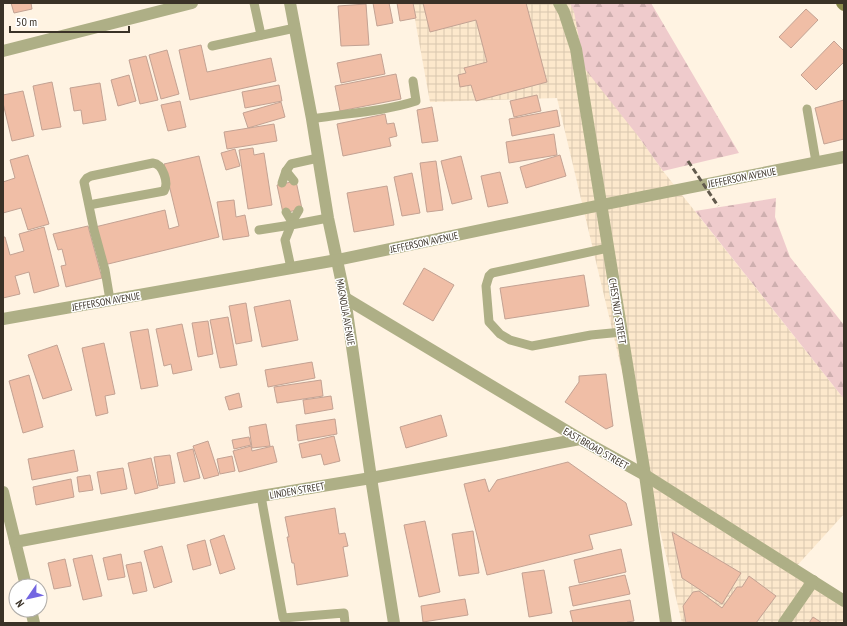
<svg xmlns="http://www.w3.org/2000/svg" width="847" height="626" font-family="'PT Sans Narrow',sans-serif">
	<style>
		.industrial { fill: url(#industrial-grid) }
		.forest { fill: url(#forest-firs) }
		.building { fill: #f0bea6; stroke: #c3a293 }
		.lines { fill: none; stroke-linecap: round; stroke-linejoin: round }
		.lane { stroke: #aeaf86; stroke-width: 9 }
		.street { stroke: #aeaf86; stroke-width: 12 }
		.secondary { stroke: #8c8c4d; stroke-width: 12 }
		.rail { stroke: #625a4d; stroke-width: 3; stroke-dasharray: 6 3; stroke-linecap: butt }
		.labels { text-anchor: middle; stroke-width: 3; stroke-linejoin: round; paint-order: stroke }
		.street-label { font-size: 10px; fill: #3a3227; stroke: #fff }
	</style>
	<defs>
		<pattern id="industrial-grid" width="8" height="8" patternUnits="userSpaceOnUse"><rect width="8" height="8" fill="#fce8cc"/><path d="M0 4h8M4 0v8" fill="none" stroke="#d9c7af"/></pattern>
		<pattern id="forest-firs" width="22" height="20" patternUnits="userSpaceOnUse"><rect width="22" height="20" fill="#efcbcc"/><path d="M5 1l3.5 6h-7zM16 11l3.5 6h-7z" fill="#ceafaf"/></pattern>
	</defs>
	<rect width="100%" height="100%" fill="#fff3e2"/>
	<polygon class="industrial" points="412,3 570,3 638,136 663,171 844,399 844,514 793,570 844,603 844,623 682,623 557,98 430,102"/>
	<g class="forest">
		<polygon points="570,3 651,3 739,153 663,171 638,136 585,69 574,12"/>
		<polygon points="776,198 775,217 790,257 844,325 844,399 695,211"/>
	</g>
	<g class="building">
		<polygon points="11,3 31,3 32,9 14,13"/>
		<polygon points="373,3 389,3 393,23 377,26"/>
		<polygon points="397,3 413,3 416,18 400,21"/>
		<polygon points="423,3 526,3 547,82 476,101 471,85 460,87 458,75 466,73 464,68 487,62 476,20 430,32"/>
		<polygon points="366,4 369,45 341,46 338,6"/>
		<polygon points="806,9 818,20 791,48 779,37"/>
		<polygon points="834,41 844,51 844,62 816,90 801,75"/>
		<polygon points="201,45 207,72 271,58 276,81 190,100 179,50"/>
		<polygon points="167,50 179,94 161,99 149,55"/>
		<polygon points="381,54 385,74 341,83 337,63"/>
		<polygon points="146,56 158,100 140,104 129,60"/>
		<polygon points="396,74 401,99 340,111 335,86"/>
		<polygon points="129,75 136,101 118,106 111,80"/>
		<polygon points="52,82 61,127 42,130 33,86"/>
		<polygon points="100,83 106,120 83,124 81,110 74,111 70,88"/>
		<polygon points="279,85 282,101 245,108 242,92"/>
		<polygon points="23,91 34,136 12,141 3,103 3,95"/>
		<polygon points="537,95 541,111 514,117 510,101"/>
		<polygon points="844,100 844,139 824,144 815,108"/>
		<polygon points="180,101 186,127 168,131 161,105"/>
		<polygon points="281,102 285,117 248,128 243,113"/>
		<polygon points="432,107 438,141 422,143 417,110"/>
		<polygon points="557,110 560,126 512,136 509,119"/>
		<polygon points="385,114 387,124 394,123 397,136 389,138 391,146 343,156 337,124"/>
		<polygon points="274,124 277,141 227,149 224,132"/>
		<polygon points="554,134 557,155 509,163 506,142"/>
		<polygon points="253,148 254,155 264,153 272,205 248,209 239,150"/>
		<polygon points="235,149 240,166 226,170 221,153"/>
		<polygon points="28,155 49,224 28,230 21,208 3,213 3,182 15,178 10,160"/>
		<polygon points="560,155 566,176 526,188 520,167"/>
		<polygon points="199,156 219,237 104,265 95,227 165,210 169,229 179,226 164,164"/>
		<polygon points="461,156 472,199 452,204 441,161"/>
		<polygon points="436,161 443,210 427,212 420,163"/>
		<polygon points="500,172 508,203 488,207 481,176"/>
		<polygon points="412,173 420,213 402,216 394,177"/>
		<polygon points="296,181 302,209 283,213 277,185"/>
		<polygon points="387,186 394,225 354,232 347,193"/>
		<polygon points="234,200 236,217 245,215 249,236 223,240 217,202"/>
		<polygon points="88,226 102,278 66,287 61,266 66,265 62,249 58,250 53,234"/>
		<polygon points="44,227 59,286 34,293 29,272 15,276 20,294 3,298 3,237 5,237 10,255 24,251 19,234"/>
		<polygon points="424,268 454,285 433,321 403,304"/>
		<polygon points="584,275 589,306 505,319 500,288"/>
		<polygon points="290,300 298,340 262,347 254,307"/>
		<polygon points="246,303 252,341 236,344 229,306"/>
		<polygon points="228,317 237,365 220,368 210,320"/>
		<polygon points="208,321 213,354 198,357 192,323"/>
		<polygon points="182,324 192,370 173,374 171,364 164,366 156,329"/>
		<polygon points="148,329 158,386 141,389 130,332"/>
		<polygon points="104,343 115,394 105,396 108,413 96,416 82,348"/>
		<polygon points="57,345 72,390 43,399 28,355"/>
		<polygon points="312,362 315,378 268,387 265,370"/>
		<polygon points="606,374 613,426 606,429 565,402 579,382 579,376"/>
		<polygon points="29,375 43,427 23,433 9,381"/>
		<polygon points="321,380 323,396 277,403 274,387"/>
		<polygon points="239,393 242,407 229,410 225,397"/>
		<polygon points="331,396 333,409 305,414 303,400"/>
		<polygon points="441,415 447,436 406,448 400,427"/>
		<polygon points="335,419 337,434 298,441 296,425"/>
		<polygon points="266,424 270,446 252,448 249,427"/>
		<polygon points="334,436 340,461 324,465 321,454 302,458 299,444"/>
		<polygon points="249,437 251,445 234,449 232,440"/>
		<polygon points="208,441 219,475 204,479 193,446"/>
		<polygon points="251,446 252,451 273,446 277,462 239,472 233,451"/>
		<polygon points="193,449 200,478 184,482 177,453"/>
		<polygon points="74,450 78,471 32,480 28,459"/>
		<polygon points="170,455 175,483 159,486 154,457"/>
		<polygon points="232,456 235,471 220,474 217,459"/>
		<polygon points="151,458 158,488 135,494 128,463"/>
		<polygon points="568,462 626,503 632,525 589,535 593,549 487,575 464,484 485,479 489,492 497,480"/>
		<polygon points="123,468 127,489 101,494 97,472"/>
		<polygon points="90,475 93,490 79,492 77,477"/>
		<polygon points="71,479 74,497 36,505 33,487"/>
		<polygon points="335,508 339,534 345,533 348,546 343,547 348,576 297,585 294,563 292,563 287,537 289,537 285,517"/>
		<polygon points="425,521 440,592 419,597 404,525"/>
		<polygon points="473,531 479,573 459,576 452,534"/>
		<polygon points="672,532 741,573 722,604 682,578"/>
		<polygon points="224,535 235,569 220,574 210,540"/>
		<polygon points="205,540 211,565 193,570 187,545"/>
		<polygon points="162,546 172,582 154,588 144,551"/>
		<polygon points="621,549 626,572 579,583 574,560"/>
		<polygon points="121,554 125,577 108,580 103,558"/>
		<polygon points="92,555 102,596 83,600 73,559"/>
		<polygon points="65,559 71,586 54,589 48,563"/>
		<polygon points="141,562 147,591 133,594 126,565"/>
		<polygon points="544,570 552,613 529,617 522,573"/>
		<polygon points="625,575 630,594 573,606 569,587"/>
		<polygon points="749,576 776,596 756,623 686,623 683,606 693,592 699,591 722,608 737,587 742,587"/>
		<polygon points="465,599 468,615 423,622 421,606"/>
		<polygon points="630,600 634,621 627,622 628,623 573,623 570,611"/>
		<polygon points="813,617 822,623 809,623"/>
	</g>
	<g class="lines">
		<g class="lane">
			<polyline points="254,3 261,35"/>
			<polyline points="212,46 295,28"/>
			<polyline points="807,109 816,162"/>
			<path d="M312,119C347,113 382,112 416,101L413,81"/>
			<polyline points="286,171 291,164 318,158"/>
			<polyline points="282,183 286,171 294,181"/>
			<path d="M89,205L164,191C169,183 163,164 153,163L91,176L87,178L84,182L94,230L105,270L110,300"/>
			<polyline points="286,212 292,222 299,210"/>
			<polyline points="259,230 291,225 292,222"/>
			<polyline points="608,248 492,273 489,276 486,286 489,322 500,334 510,340 532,346 591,335 622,332"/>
			<polyline points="291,268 285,240 291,225 328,218"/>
			<polyline points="261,496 283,618 344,613 345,623"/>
		</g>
		<g class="street">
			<polyline points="290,3 312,119 328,218 345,298 371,478 394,623"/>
			<polyline points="559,3 564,12 576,49 645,475 666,623"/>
			<polyline points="3,51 192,3"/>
			<polyline points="345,298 580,439 645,475 844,601"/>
			<polyline points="3,319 337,260 601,205 844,157"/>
			<polyline points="3,492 26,586"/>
			<polyline points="15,542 261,496 371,478 580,439"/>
			<polyline points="31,610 34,623"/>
			<polyline points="784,623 813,581"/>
		</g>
		<polyline class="secondary" points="842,3 844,5"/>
		<polyline class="rail" points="688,161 718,206"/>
	</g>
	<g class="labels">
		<g class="street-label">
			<text transform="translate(742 177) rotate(-11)" y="4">JEFFERSON AVENUE</text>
			<text transform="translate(424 242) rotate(-12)" y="4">JEFFERSON AVENUE</text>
			<text transform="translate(106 301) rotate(-10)" y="4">JEFFERSON AVENUE</text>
			<text transform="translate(618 311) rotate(81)" y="4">CHESTNUT STREET</text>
			<text transform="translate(346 312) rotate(80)" y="4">MAGNOLIA AVENUE</text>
			<text transform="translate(596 448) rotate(30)" y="4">EAST BROAD STREET</text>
			<text transform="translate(297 490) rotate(-10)" y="4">LINDEN STREET</text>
		</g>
	</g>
	<rect width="847" height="626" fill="none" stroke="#3a3227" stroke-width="8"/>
	<g transform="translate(28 598) rotate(236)"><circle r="19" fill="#ffffff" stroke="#b0ada9"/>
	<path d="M0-3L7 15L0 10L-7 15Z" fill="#7366e1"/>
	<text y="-6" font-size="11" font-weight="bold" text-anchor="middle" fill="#3a3227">N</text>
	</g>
	<path d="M10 26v6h119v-6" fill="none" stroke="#3a3227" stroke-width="2"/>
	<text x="16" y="26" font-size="12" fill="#3a3227" stroke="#ffffff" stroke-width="3" paint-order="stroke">50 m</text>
</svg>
